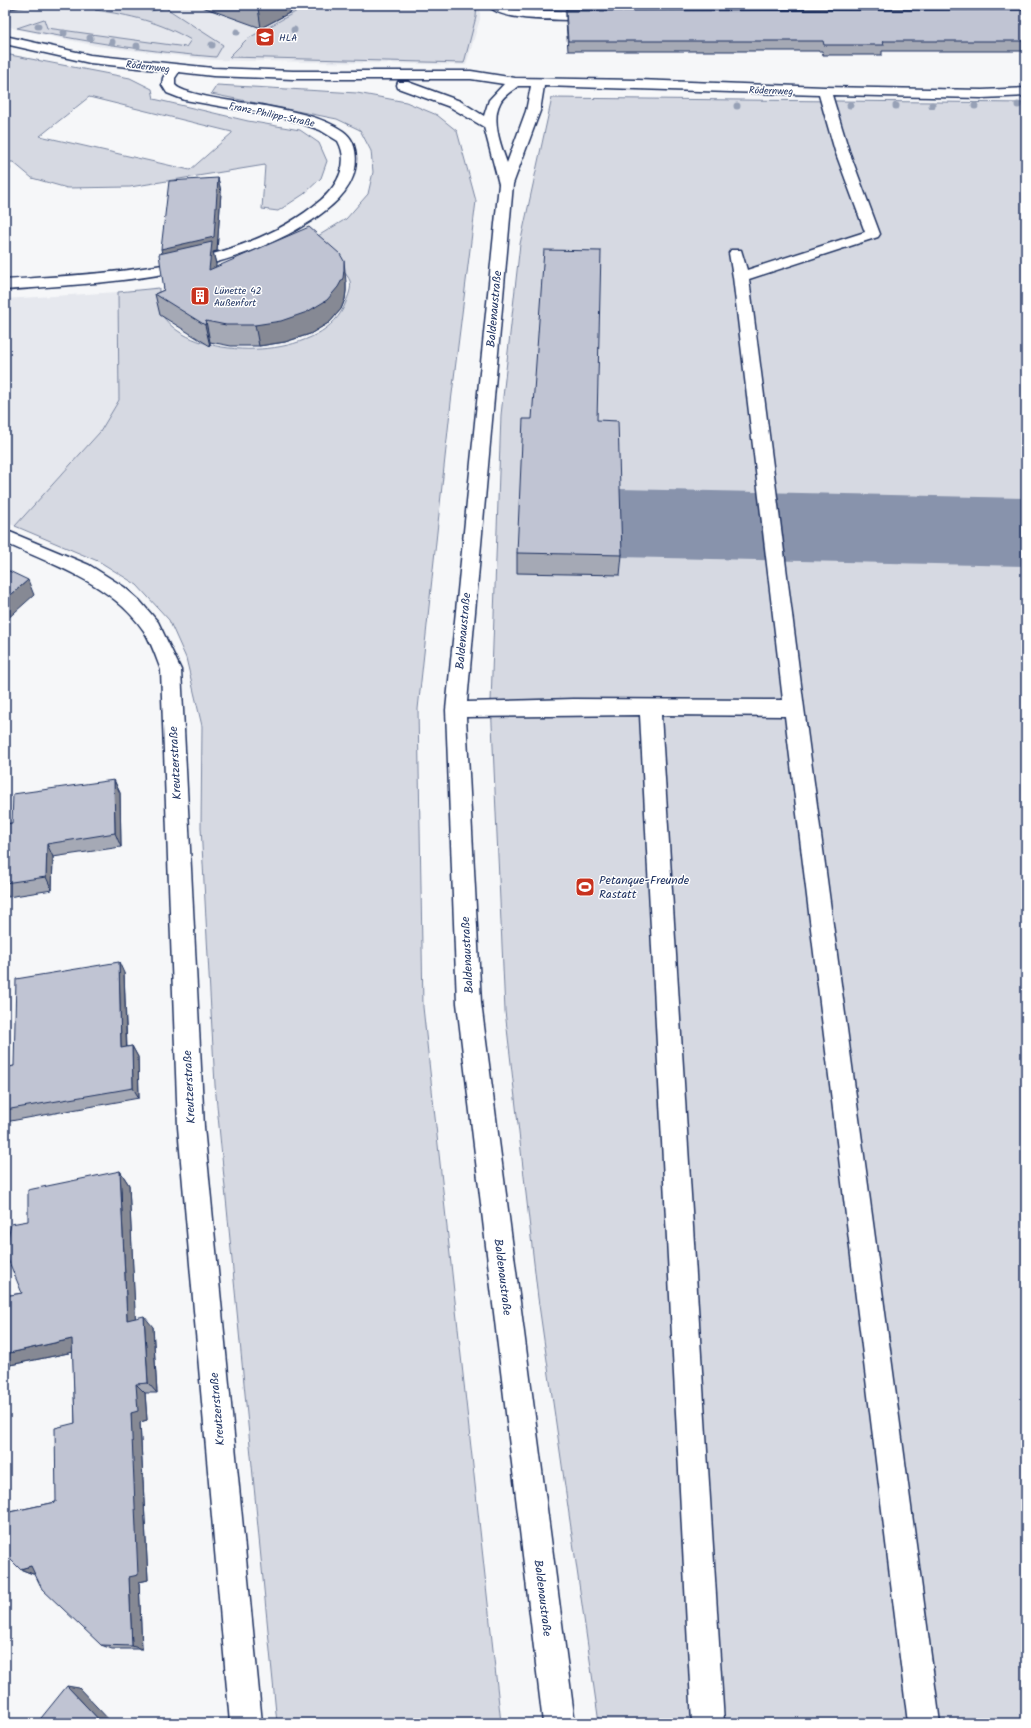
<svg xmlns="http://www.w3.org/2000/svg" width="1031" height="1728" font-family="Kalam,sans-serif">
	<style>
		.built { fill: #e6e8ee }
		.green { fill: #d6d9e2; stroke: #7884a0; fill-rule: evenodd }
		.lines { fill: none; stroke-linecap: round; stroke-linejoin: round }
		.taxiway { fill: #8893ac; fill-rule: evenodd }
		.minor-casing { stroke: #1b2f5e; stroke-width: 3 }
		.minor { fill: #fff; fill-rule: evenodd }
		.tree { fill: #97a1b6 }
		.wall { fill: #a5a9b5; stroke: #1b2f5e }
		.shaded-wall { fill: #868994; stroke: #1b2f5e }
		.building { fill: #c0c4d3; stroke: #1b2f5e }
		.labels { text-anchor: middle; stroke-width: 3; stroke-linejoin: round; paint-order: stroke }
		.far-poi-label { font-size: 10px; fill: #1b2f5e; stroke: #fff; text-anchor: start }
		.far-street-label { font-size: 10px; fill: #1b2f5e; stroke: #fff }
		.street-label { font-size: 12px; fill: #1b2f5e; stroke: #fff }
		.poi-label { font-size: 12px; fill: #1b2f5e; stroke: #fff; text-anchor: start }
	</style>
	<rect width="100%" height="100%" fill="#f6f7f9"/>
	<filter id="ink" filterUnits="userSpaceOnUse"><feTurbulence type="fractalNoise" baseFrequency=".025" numOctaves="2"/><feDisplacementMap in="SourceGraphic" scale="8" xChannelSelector="R" yChannelSelector="G"/><feConvolveMatrix kernelMatrix="1 2 1 2 8 2 1 2 1" color-interpolation-filters="sRGB"/></filter>
	<g filter="url(#ink)">
		<g class="built">
			<polygon points="5,5 480,5 480,19 466,65 213,60 97,46 16,29 5,25"/>
			<polygon points="118,292 119,400 100,432 15,526 5,522 5,299"/>
		</g>
		<g class="green">
			<path d="M117,5H144L151,11L166,8L223,45L216,57C149,52 83,41 17,28L44,19L47,28L186,47L191,40C160,22 130,15 95,10Z"/>
			<polygon points="308,5 477,5 476,17 464,63 229,57 247,39"/>
			<path d="M5,54L130,78L152,89L154,99L248,121L300,130L319,143L327,161L321,178L304,194L278,211L262,209L265,165L130,187L67,188L32,178L13,162H5ZM89,97L232,132V133L190,170L40,136Z"/>
			<path d="M217,85L357,93L406,102L437,115L457,131L476,201L451,402L418,709L423,1007L501,1723H277L215,1085L201,827L202,726L186,658L169,620L137,585L100,562L15,526L100,432L119,400L118,292L159,288C159,294 158,303 160,309C161,316 169,324 174,328C215,361 326,358 346,302C348,296 352,288 350,281C345,268 319,251 308,242L346,219L368,194L373,172L371,151L360,130L337,119L211,94Z"/>
			<polygon points="552,98 1026,103 1026,1723 599,1723 538,1298 505,1011 491,702 501,415 520,244"/>
		</g>
		<g class="lines">
			<polygon class="taxiway" points="619,489 1026,498 1026,566 619,557 583,547 568,523 583,499"/>
			<defs>
				<g id="minor">
					<path d="M488,5C500,5 504,8 515,10L596,12L602,16L596,20C573,19 501,24 488,5Z"/>
					<path d="M5,36L90,55L213,68L293,71H471L515,78L638,80L824,87L982,90L1026,88V96L982,98L832,95L849,151L880,234L878,237L749,279L804,708L940,1723H908L785,716L661,715L724,1723H692L640,715L466,717L481,1003L575,1723H543L457,1003L446,710L499,184L484,127L450,107L398,88L397,85L398,82H408L460,101L484,116L489,100L504,84L471,79H293L213,76L179,72L175,78V85C184,96 248,103 265,106C291,111 321,116 343,131C356,140 357,156 355,169C351,192 329,209 311,221C220,279 109,282 5,290V280C107,273 239,270 321,200C338,185 350,163 338,141L320,130L286,118L185,100L167,93L162,85L163,78L167,71L90,63L5,44ZM518,86H531L526,111L507,163C501,146 491,120 500,103C503,96 512,91 518,86ZM544,86L819,95L835,151L865,232L747,270L741,250H731L729,253L733,277L783,700L573,699L467,702L513,184L540,111Z"/>
					<path d="M5,530L89,565L124,587L140,601L158,622L181,670L204,1127L262,1723H230L178,1127L161,670C156,657 151,642 144,631C112,584 54,565 5,543Z"/>
				</g>
			</defs>
			<use href="#minor" class="minor-casing"/>
			<use href="#minor" class="minor"/>
		</g>
		<g class="tree">
			<circle cx="38" cy="26" r="3.5"/>
			<circle cx="294" cy="30" r="3.5"/>
			<circle cx="237" cy="32" r="3.5"/>
			<circle cx="64" cy="33" r="3.5"/>
			<circle cx="90" cy="38" r="3.5"/>
			<circle cx="112" cy="42" r="3.5"/>
			<circle cx="212" cy="45" r="3.5"/>
			<circle cx="137" cy="46" r="3.5"/>
			<circle cx="850" cy="105" r="3.5"/>
			<circle cx="932" cy="105" r="3.5"/>
			<circle cx="1018" cy="105" r="3.5"/>
			<circle cx="737" cy="106" r="3.5"/>
			<circle cx="896" cy="106" r="3.5"/>
			<circle cx="975" cy="106" r="3.5"/>
		</g>
		<g class="wall">
			<polygon points="197,5 304,5 261,28"/>
			<polygon points="565,5 1026,5 1026,9 566,10"/>
			<polygon points="1026,10 1026,51 882,51 882,55 823,55 822,51 568,51 566,21 566,11"/>
			<polygon points="218,178 221,192 217,251 213,252 216,264 215,268 346,282 346,291 345,299 341,309 330,322 310,334 285,342 259,346 231,346 210,342 210,346 160,315 155,294 164,290 162,254"/>
			<polygon points="597,420 622,555 620,575 517,573 517,553"/>
			<polygon points="114,780 120,793 121,847 53,857 52,890 8,897 5,891 5,824 12,823"/>
			<polygon points="124,973 127,1047 132,1046 138,1057 139,1098 5,1122 5,1068 14,1066"/>
			<polygon points="120,1171 129,1185 135,1318 153,1327 157,1393 145,1393 147,1420 140,1422 148,1580 139,1582 142,1649 112,1649 101,1645 35,1574 33,1574 20,1569 6,1555 5,1513 56,1502 75,1423 73,1352 5,1366 5,1296 22,1293 28,1221"/>
		</g>
		<g class="shaded-wall">
			<polygon points="5,5 34,5 5,10"/>
			<polygon points="264,5 304,5 261,28 258,8"/>
			<polygon points="5,152 10,168 5,194"/>
			<polygon points="218,178 221,192 217,251 213,252 216,264 214,291 164,263 161,249"/>
			<polygon points="344,261 346,282 346,291 345,299 341,309 330,322 310,334 285,342 259,346 255,325"/>
			<polygon points="206,321 210,342 210,346 205,325"/>
			<polygon points="28,580 34,595 5,621 5,600"/>
			<polygon points="114,780 120,793 121,847 115,833"/>
			<polygon points="47,844 53,857 52,890 46,877"/>
			<polygon points="119,962 124,973 127,1059 121,1048"/>
			<polygon points="132,1046 138,1057 139,1098 133,1088"/>
			<polygon points="120,1171 129,1185 136,1330 127,1320"/>
			<polygon points="144,1316 153,1327 157,1393 148,1383"/>
			<polygon points="72,1339 83,1350 5,1366 5,1354"/>
			<polygon points="136,1384 145,1393 147,1420 140,1422 148,1580 139,1582 142,1649 132,1646 129,1577 131,1413"/>
			<polygon points="31,1566 43,1572 33,1574 20,1569"/>
			<polygon points="67,1686 79,1688 112,1723 102,1723"/>
		</g>
		<g class="building">
			<polygon points="249,5 264,5 258,8"/>
			<polygon points="1026,10 1026,41 883,41 884,45 824,45 823,41 568,41 566,11"/>
			<polygon points="218,178 214,237 161,249 169,181"/>
			<polygon points="309,227 340,254 344,261 344,270 343,278 338,287 327,300 307,312 281,321 255,325 226,325 206,321 205,325 155,294 164,290 159,254 212,242 209,270"/>
			<polygon points="544,250 601,251 597,420 618,421 622,555 517,553 523,419 532,419"/>
			<polygon points="5,569 28,580 5,600"/>
			<polygon points="114,780 115,833 47,844 46,877 5,883 5,824 12,823 13,794"/>
			<polygon points="119,962 121,1048 132,1046 133,1088 5,1110 5,1068 14,1066 16,979"/>
			<polygon points="120,1171 127,1320 144,1316 148,1383 136,1384 138,1411 131,1413 138,1575 129,1577 132,1646 101,1645 42,1589 31,1566 20,1569 5,1554 5,1513 56,1502 55,1428 75,1423 72,1339 5,1354 5,1296 22,1293 7,1257 6,1248 11,1224 28,1221 28,1190"/>
			<polygon points="67,1686 102,1723 37,1723"/>
		</g>
	</g>
	<defs>
		<symbol id="school-square" viewBox="-11 -11 22 22"><rect x="-9" y="-9" width="18" height="18" rx="4" fill="#c8321e" stroke="#fff"/><path d="M0-5L7-2L0 1L-7-2ZM-4 1L0 2.5L4 1V4Q0 6-4 4Z" fill="#fff"/></symbol>
		<symbol id="building-square" viewBox="-11 -11 22 22"><rect x="-9" y="-9" width="18" height="18" rx="4" fill="#c8321e" stroke="#fff"/><path d="M-4-6H4V6H1V3H-1V6H-4ZM-2.5-4.3h1.7v1.8h-1.7ZM.8-4.3h1.7v1.8H.8ZM-2.5-1h1.7V.8h-1.7ZM.8-1h1.7V.8H.8Z" fill="#fff"/></symbol>
		<symbol id="stadium-square" viewBox="-11 -11 22 22"><rect x="-9" y="-9" width="18" height="18" rx="4" fill="#c8321e" stroke="#fff"/><path d="M0-5a6.5 5 0 1 0 0 10a6.5 5 0 1 0 0-10ZM-3.5-1.8h7v3.6h-7Z" fill="#fff"/></symbol>
	</defs>
	<g fill-rule="evenodd">
		<use href="#school-square" x="254" y="26" width="22" height="22"/>
		<use href="#building-square" x="189" y="285" width="22" height="22"/>
		<use href="#stadium-square" x="574" y="876" width="22" height="22"/>
	</g>
	<g class="labels">
		<g class="far-poi-label">
			<text x="279" y="41">HLA</text>
			<text x="214" y="294">Lünette 42<tspan x="214" dy="12">Außenfort</tspan></text>
		</g>
		<g class="far-street-label">
			<text transform="translate(148 66) rotate(7)" y="4">Rödernweg</text>
			<text transform="translate(771 90) rotate(2)" y="4">Rödernweg</text>
			<text transform="translate(272 114) rotate(12)" y="4">Franz-Philipp-Straße</text>
		</g>
		<g class="street-label">
			<text transform="translate(494 309) rotate(-85)" y="4">Baldenaustraße</text>
			<text transform="translate(463 631) rotate(-85)" y="4">Baldenaustraße</text>
			<text transform="translate(175 763) rotate(-93)" y="4">Kreutzerstraße</text>
			<text transform="translate(467 955) rotate(-93)" y="4">Baldenaustraße</text>
			<text transform="translate(189 1087) rotate(-93)" y="4">Kreutzerstraße</text>
			<text transform="translate(503 1277) rotate(83)" y="4">Baldenaustraße</text>
			<text transform="translate(217 1409) rotate(-95)" y="4">Kreutzerstraße</text>
			<text transform="translate(543 1598) rotate(83)" y="4">Baldenaustraße</text>
		</g>
		<g class="poi-label">
			<text x="599" y="884">Petanque-Freunde<tspan x="599" dy="14">Rastatt</tspan></text>
		</g>
	</g>
	<rect width="1031" height="1728" fill="none" stroke="#fff" stroke-width="20"/>
	<rect x="10" y="10" width="1011" height="1708" fill="none" stroke="#1b2f5e" stroke-width="1.5" filter="url(#ink)"/>
</svg>
